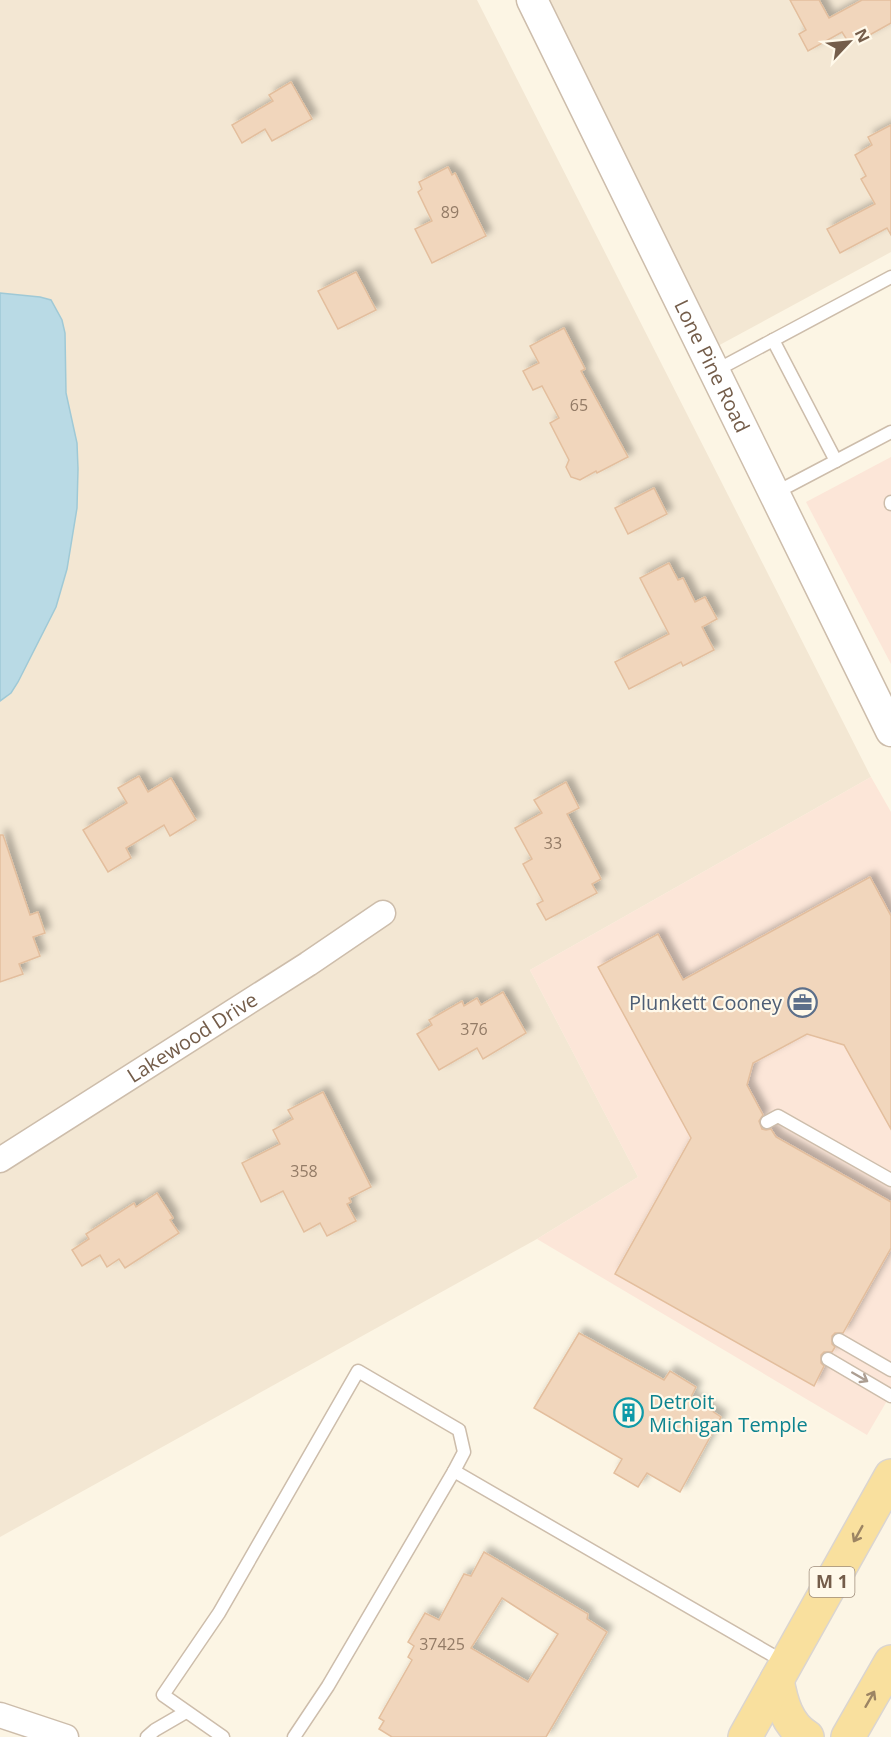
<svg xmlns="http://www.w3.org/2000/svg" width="891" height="1737" font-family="'Open Sans',sans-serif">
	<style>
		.residential { fill: #f3e7d3 }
		.commercial { fill: #fce6d8 }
		.water { fill: #b9dae5; stroke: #9fc9d6; stroke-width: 1.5 }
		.building { fill: #f1d6bc; stroke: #e3be9d; stroke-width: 1.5; fill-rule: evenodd; filter: url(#shadow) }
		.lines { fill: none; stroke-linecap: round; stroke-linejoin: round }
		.service-casing { stroke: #cdbdab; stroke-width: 15 }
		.minor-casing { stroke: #cdbdab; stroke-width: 27 }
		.tertiary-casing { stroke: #cdbdab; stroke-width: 33 }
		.primary-casing { stroke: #dbd5d0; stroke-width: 36 }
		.service { stroke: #fff; stroke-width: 12 }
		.minor { stroke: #fff; stroke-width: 24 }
		.tertiary { stroke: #fff; stroke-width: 30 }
		.primary { stroke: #f9e09e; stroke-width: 33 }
		.oneway { stroke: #ac9e92 }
		.oneway2 { stroke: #9c8463 }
		.labels { text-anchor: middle; stroke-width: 4.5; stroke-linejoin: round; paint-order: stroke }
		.number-label { font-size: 16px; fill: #937b66 }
		.shield { fill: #fff9ea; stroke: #9e8c7a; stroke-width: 1.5 }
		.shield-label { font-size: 18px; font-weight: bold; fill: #745d4a }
		.street-label { font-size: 20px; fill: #745d4a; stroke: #fff9ea }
		.service-label { font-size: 20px; fill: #4e5e75; stroke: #fff9ea; text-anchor: end }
		.culture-label { font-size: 20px; fill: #0d838f; stroke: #fff9ea; text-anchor: start }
	</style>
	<defs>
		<filter id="shadow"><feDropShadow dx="5.5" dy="-5.5" stdDeviation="3" flood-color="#0004"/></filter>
	</defs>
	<rect width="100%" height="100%" fill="#fcf5e4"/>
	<g class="residential">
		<polygon points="0,0 477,0 871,777 530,970 638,1177 537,1239 0,1537"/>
		<polygon points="540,0 891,0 891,252 714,348"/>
	</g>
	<g class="commercial">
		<polygon points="891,457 891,664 806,502"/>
		<polygon points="871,777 891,812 891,1394 867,1435 537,1239 638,1177 530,970"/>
	</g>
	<polygon class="water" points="0,293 40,297 51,300 62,320 65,333 66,393 77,443 78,469 77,508 67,569 56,607 18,682 11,693 0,701"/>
	<g class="building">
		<polygon points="790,0 819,0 829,18 862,0 891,0 891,23 866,37 864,35 849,43 842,32 808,51 799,34 806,30"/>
		<polygon points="291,82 312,119 272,141 265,129 242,143 232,125 273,101 269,95"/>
		<polygon points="891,125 891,235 887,228 840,253 827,229 875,204 861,179 866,176 855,155 872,145 868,137"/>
		<polygon points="448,167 452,175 455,173 486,236 432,263 415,229 432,221 418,192 422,189 419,182"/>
		<polygon points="356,272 376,310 338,329 318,291"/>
		<polygon points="564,328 585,369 581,371 628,457 597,473 596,471 580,480 571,477 566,467 569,460 550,423 559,418 542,386 533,390 523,371 539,363 530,346"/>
		<polygon points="654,488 667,514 628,534 615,508"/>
		<polygon points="669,563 678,580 683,578 695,602 705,597 717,619 702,627 714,650 683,666 681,662 629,689 615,662 669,634 640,578"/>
		<polygon points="139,776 148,792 171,778 196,820 170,836 164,825 126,848 131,858 108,872 83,830 127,803 118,788"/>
		<polygon points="566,782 579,808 567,814 601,879 592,884 597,893 546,920 537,904 543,901 523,864 532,859 515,828 542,813 534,800"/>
		<polygon points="0,835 3,835 30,915 38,912 45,933 33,937 40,956 19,964 23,974 0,982"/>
		<polygon points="870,877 891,916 891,1129 844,1045 807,1034 753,1063 747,1085 763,1115 759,1121 762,1129 766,1130 771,1129 776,1137 891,1202 891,1248 843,1333 835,1333 832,1336 832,1344 835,1347 832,1352 824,1352 821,1355 821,1363 824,1366 814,1386 615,1274 691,1138 598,967 658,934 683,980"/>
		<polygon points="503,992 526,1033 483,1059 477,1048 439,1070 417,1034 432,1025 429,1020 462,1001 464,1006 477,998 481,1005"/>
		<polygon points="323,1092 371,1187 349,1198 351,1202 347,1204 356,1221 327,1236 320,1223 304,1232 283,1191 261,1202 242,1163 280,1144 273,1130 293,1119 288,1110"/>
		<polygon points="157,1193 173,1218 170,1220 179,1233 125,1268 119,1259 107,1267 100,1255 82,1266 72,1250 89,1239 86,1234 134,1203 136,1207"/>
		<polygon points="579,1333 664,1380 670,1371 696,1387 691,1397 721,1417 680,1492 647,1473 638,1487 614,1473 622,1459 534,1408"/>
		<path d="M484,1552L588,1614L587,1619L607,1632L546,1737H392L379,1729L384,1721L379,1718L412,1660L408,1657L414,1646L408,1642L425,1613L439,1620L464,1574L471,1576ZM502,1598L558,1634L528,1682L471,1648Z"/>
	</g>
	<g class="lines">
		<defs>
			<g id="service">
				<polyline points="773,340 836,461"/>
				<polyline points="715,371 891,277"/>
				<polyline points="775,493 891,432"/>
				<polyline points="891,502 891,504"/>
				<polyline points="767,1122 778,1116 891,1180"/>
				<polyline points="839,1340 891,1370"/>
				<polyline points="828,1359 891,1396"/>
				<polyline points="147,1737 155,1730 186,1712"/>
				<polyline points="223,1737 163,1695 219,1613 358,1371 459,1430 464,1452 454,1471 786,1663"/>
				<polyline points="294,1737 328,1686 454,1471"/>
			</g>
			<g id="minor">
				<path id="s1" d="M0,1160L308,964L383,913"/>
				<polyline points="0,1715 66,1737"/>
			</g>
			<g id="tertiary">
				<path id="s2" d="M532,0L891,731"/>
			</g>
			<g id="primary">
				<path d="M777,1680C781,1702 787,1725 807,1737"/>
				<polyline points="745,1737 891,1476"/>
				<polyline points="848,1737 891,1662"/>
			</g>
		</defs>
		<use href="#service" class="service-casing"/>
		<use href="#minor" class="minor-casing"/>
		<use href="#tertiary" class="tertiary-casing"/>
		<use href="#primary" class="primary-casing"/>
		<use href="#service" class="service"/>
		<use href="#minor" class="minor"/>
		<use href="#tertiary" class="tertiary"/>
		<use href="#primary" class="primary"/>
	</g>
	<defs><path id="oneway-shaft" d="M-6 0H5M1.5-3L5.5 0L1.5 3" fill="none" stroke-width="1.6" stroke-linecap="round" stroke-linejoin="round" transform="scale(1.5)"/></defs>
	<use class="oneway" href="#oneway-shaft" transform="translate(860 1377) rotate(30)"/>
	<g class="oneway2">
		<use href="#oneway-shaft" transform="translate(858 1534) rotate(119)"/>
		<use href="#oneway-shaft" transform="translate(870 1699) rotate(-60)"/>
	</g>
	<defs>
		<symbol id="office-ring" viewBox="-11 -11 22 22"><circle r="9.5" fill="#fff9ea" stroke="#5c6f8a" stroke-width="1.5"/><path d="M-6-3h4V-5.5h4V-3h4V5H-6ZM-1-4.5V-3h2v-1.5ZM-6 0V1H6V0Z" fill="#5c6f8a"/></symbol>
		<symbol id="building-ring" viewBox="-11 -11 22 22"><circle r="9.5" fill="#fff9ea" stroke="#0f9aa8" stroke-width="1.5"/><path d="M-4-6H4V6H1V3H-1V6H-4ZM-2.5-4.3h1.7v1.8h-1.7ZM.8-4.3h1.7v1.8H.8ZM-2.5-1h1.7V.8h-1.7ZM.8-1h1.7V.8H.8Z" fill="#0f9aa8"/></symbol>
	</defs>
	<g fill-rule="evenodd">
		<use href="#office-ring" x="786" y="986" width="33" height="33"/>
		<use href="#building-ring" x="612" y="1396" width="33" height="33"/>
	</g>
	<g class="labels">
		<g class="number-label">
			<text x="450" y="218">89</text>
			<text x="579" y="411">65</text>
			<text x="553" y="849">33</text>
			<text x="474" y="1035">376</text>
			<text x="304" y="1177">358</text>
			<text x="442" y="1650">37425</text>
		</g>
		<rect class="shield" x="809.5" y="1567" width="45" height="30" rx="4.5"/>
		<g class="shield-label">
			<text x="832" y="1588">M 1</text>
		</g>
		<g class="street-label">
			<text dy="7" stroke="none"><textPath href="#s2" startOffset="408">Lone Pine Road</textPath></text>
			<text dy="7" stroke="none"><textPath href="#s1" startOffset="228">Lakewood Drive</textPath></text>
		</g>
		<g class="service-label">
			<text x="782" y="1010">Plunkett Cooney</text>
		</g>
		<g class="culture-label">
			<text x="649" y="1409">Detroit<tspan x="649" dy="23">Michigan Temple</tspan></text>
		</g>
	</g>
	<g transform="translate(849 42) rotate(64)" stroke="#fff9ea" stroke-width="4.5" paint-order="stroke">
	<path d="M0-4.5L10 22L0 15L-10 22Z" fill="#745d4a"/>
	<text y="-9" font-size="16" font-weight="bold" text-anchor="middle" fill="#745d4a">N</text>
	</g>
</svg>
